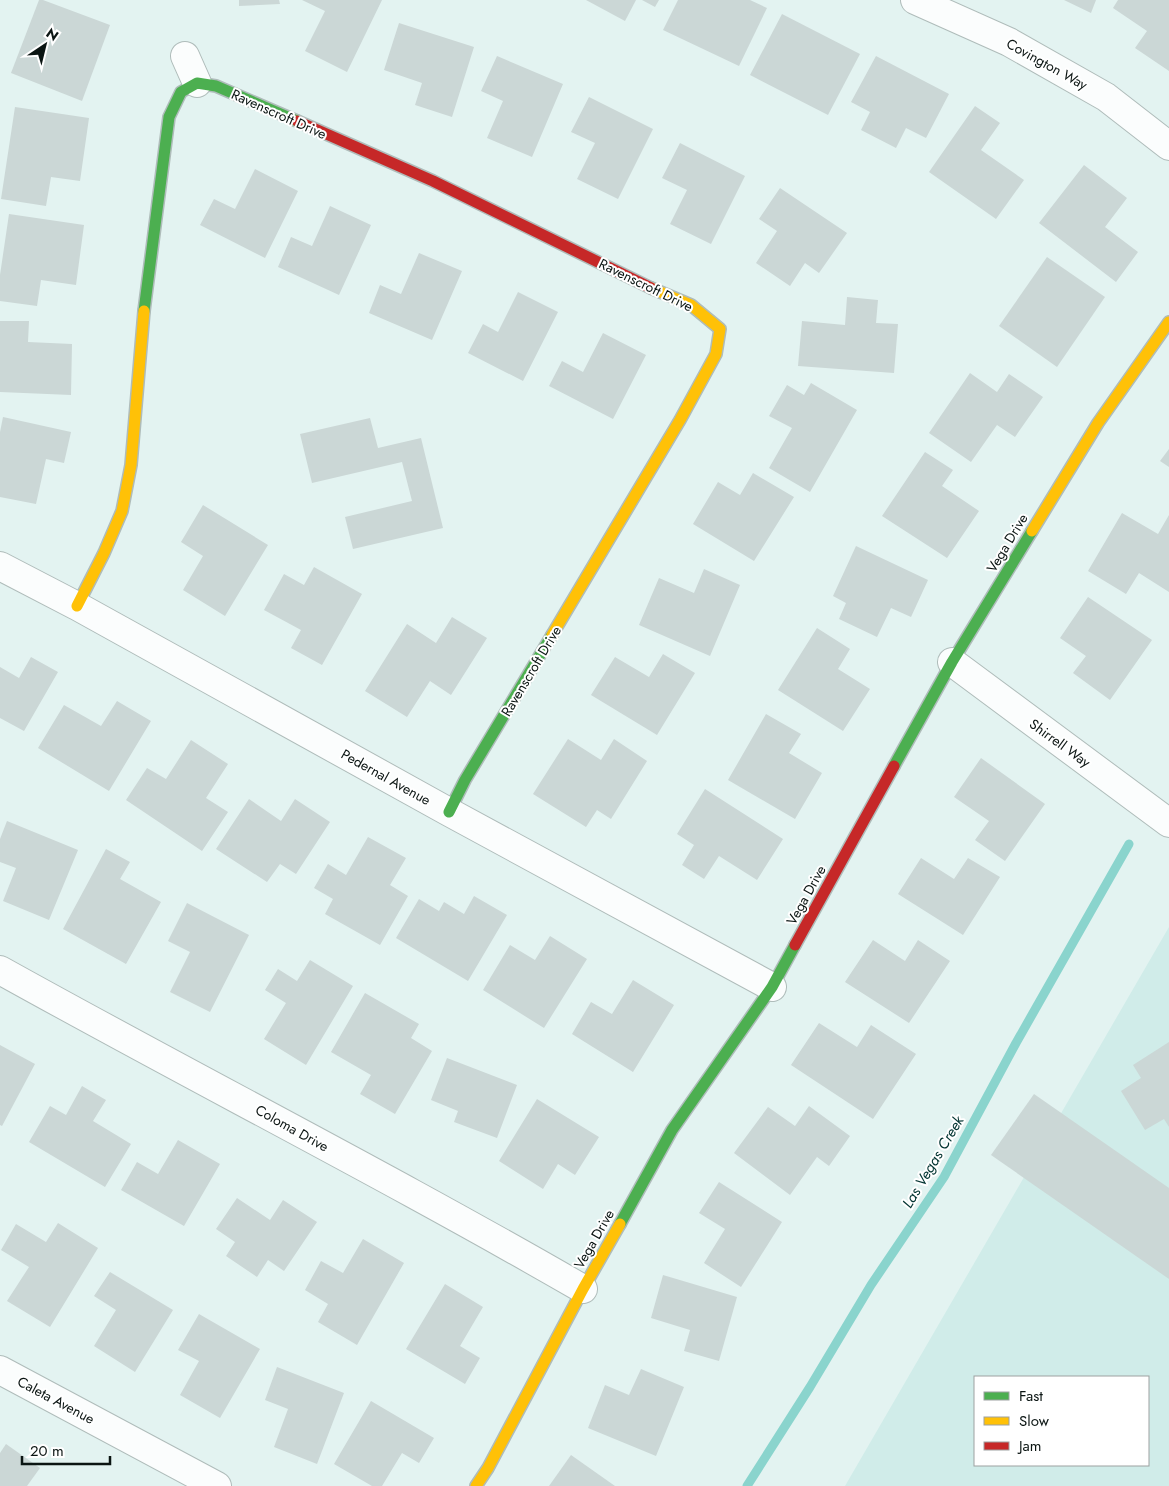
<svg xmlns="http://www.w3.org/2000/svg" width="1169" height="1486" font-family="Jost,sans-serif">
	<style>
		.built { fill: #d0ece9; fill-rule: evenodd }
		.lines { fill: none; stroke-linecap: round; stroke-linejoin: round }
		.stream { stroke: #8ad4cd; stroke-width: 9 }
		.building { fill: #cbd7d6 }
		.street-casing { stroke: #afbcba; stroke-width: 30 }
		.fast-casing { stroke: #afbcba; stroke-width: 14 }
		.slow-casing { stroke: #afbcba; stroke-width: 14 }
		.jam-casing { stroke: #afbcba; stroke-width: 14 }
		.street { stroke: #fbfdfd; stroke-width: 28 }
		.fast { stroke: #4caf50; stroke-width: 11 }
		.slow { stroke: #ffc107; stroke-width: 11 }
		.jam { stroke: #c62828; stroke-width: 11 }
		.labels { text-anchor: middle; stroke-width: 4; stroke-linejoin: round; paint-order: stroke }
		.street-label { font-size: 14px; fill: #0b1513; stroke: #fff }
		.water-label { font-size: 15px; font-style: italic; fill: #013330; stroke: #fff }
	</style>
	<rect width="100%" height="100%" fill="#e3f3f1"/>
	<path class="built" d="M1169,927V1486H845ZM975,1377H1148V1465H975Z"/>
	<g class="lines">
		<polyline class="stream" points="747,1486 810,1387 871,1285 944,1177 1016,1043 1129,844"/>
	</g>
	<g class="building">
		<polygon points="39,0 43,0 110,25 82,101 11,73"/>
		<polygon points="239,0 279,0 280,4 239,6"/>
		<polygon points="302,0 382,0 347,72 305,51 325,11"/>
		<polygon points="586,0 636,0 625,21"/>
		<polygon points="642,0 659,0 655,7"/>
		<polygon points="678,0 750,0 767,8 739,66 663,30"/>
		<polygon points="1064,0 1096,0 1091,13"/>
		<polygon points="1118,0 1169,0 1169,71 1135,48 1147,31 1113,8"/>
		<polygon points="782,14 860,54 828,115 750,75"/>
		<polygon points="399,23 474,47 452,117 415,105 422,83 384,70"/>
		<polygon points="497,56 563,84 532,157 487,138 503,101 481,91"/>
		<polygon points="876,56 949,94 926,138 906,128 896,148 861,130 870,112 851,102"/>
		<polygon points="589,97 653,129 618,199 577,179 595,143 571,132"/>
		<polygon points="975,106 1000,123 981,150 1024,180 996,219 929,172"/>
		<polygon points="15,107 89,118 80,181 51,177 46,206 1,199"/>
		<polygon points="680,143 745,176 711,244 670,224 687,190 662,178"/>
		<polygon points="1084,165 1127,198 1105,227 1138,252 1116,282 1039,223"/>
		<polygon points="255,169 298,191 265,258 200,225 214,199 235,209"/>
		<polygon points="780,188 847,233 819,273 805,263 790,286 756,263 777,231 759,219"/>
		<polygon points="330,206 371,225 339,295 278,267 291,237 312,246"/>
		<polygon points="9,214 84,225 76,285 41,280 37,306 0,301 0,275"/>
		<polygon points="419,253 462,271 432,340 369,313 380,285 401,294"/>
		<polygon points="1047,257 1105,297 1057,367 999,326"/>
		<polygon points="518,292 558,312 523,381 468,353 483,324 498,332"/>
		<polygon points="847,297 878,300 876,323 898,324 894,373 798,366 802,321 845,325"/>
		<polygon points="0,321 29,321 28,342 72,344 71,395 0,392"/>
		<polygon points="603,333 646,355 613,419 549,386 562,361 583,372"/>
		<polygon points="970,373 997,392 1009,374 1043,397 1015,437 997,425 971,462 929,433"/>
		<polygon points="811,383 857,410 810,492 769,468 792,428 769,416 787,385 804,395"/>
		<polygon points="3,417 71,432 64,463 46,459 36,504 0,497 0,432"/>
		<polygon points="370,418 378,448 421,438 443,528 353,549 345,517 412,501 402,462 312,483 300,434"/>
		<polygon points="1169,449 1169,467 1160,461"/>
		<polygon points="925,452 953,470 942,486 979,511 947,558 882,516"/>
		<polygon points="753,473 794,497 754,561 693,524 718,482 740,495"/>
		<polygon points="203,505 268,545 225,616 183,590 203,556 181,542"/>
		<polygon points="1122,513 1158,534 1169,515 1169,592 1139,573 1126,594 1088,571"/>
		<polygon points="856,546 928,580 911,617 891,608 877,637 839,619 846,603 833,596"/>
		<polygon points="314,567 362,594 322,665 291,648 301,630 264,610 284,574 304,585"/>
		<polygon points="704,569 740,585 710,656 639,625 659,578 694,593"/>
		<polygon points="1088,597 1152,640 1110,700 1073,673 1086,656 1060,638"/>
		<polygon points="452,617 487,638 451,695 430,681 407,717 365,691 407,624 436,643"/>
		<polygon points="817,628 850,649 838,669 870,689 843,731 778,690"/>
		<polygon points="663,654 695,673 657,735 591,695 615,657 649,677"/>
		<polygon points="31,657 58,672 24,731 0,718 0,667 19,678"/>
		<polygon points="117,701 151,721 109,791 38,748 64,705 101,726"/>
		<polygon points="766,714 801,734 789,753 822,773 795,819 728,780"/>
		<polygon points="568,739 601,760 614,739 647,761 611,819 597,810 586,827 533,794"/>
		<polygon points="191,740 228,764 206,798 228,812 202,851 126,800 147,768 166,779"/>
		<polygon points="981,758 1045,804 1005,861 975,840 989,821 954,797"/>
		<polygon points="705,789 783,839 757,880 719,856 704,879 682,865 694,845 677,834"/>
		<polygon points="249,799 281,821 295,799 330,822 296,874 280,864 267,882 216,849"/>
		<polygon points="7,821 78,850 49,920 3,901 16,868 0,862 0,839"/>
		<polygon points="368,837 406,858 390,885 408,896 380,945 325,914 333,899 314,888 328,864 346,875"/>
		<polygon points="106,849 130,862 120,879 161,902 126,964 63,929"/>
		<polygon points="921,858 954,879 968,858 1000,877 963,935 898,894"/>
		<polygon points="474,896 507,915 468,981 396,938 419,899 439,911 444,902 464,914"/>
		<polygon points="187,903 249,935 210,1012 170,992 190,952 168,941"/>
		<polygon points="550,936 587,959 544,1028 483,990 510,945 535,960"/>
		<polygon points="873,940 905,961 918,940 950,961 909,1023 845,982"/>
		<polygon points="310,960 353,986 306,1065 264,1039 286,1003 265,990 278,969 297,981"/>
		<polygon points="633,980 674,1005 633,1072 572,1034 591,1002 612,1014"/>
		<polygon points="365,993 419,1024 411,1038 432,1051 395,1114 360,1094 371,1075 331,1052"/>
		<polygon points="819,1023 857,1047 871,1025 916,1054 873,1119 791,1065"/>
		<polygon points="1169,1042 1169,1127 1164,1119 1145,1130 1121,1091 1141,1078 1133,1065"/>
		<polygon points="0,1045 35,1064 2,1126 0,1125"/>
		<polygon points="447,1058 517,1085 497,1138 454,1122 458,1111 431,1100"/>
		<polygon points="82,1086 106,1100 93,1121 131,1144 105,1187 29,1142 50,1106 66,1115"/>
		<polygon points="1034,1094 1169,1188 1169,1279 991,1155"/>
		<polygon points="537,1099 599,1137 575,1175 558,1164 543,1189 499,1161"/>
		<polygon points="809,1106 850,1136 829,1166 817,1157 790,1195 734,1153 768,1107 795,1126"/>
		<polygon points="178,1140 220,1164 184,1226 121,1190 137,1162 158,1174"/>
		<polygon points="719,1182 782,1222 741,1287 704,1263 725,1229 699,1213"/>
		<polygon points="237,1198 270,1220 283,1200 317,1222 284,1271 268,1260 257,1277 226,1256 235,1242 216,1229"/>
		<polygon points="58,1223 98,1248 50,1327 7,1301 29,1267 1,1250 16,1224 46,1242"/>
		<polygon points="363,1239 404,1263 357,1345 318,1322 328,1304 305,1290 321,1261 343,1273"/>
		<polygon points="110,1272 173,1310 135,1372 94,1346 116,1310 94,1296"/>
		<polygon points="663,1275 737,1297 719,1361 684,1351 690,1330 651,1318"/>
		<polygon points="445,1284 483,1307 460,1346 480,1358 465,1384 406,1349"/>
		<polygon points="199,1314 260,1349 220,1418 180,1395 199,1361 178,1350"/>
		<polygon points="277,1367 344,1393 317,1464 274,1447 288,1409 265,1400"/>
		<polygon points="641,1369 684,1387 656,1456 588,1428 605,1385 629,1395"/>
		<polygon points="371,1401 434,1438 419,1463 402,1453 382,1486 372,1486 334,1464"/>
		<polygon points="6,1444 40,1468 27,1486 0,1486 0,1453"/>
		<polygon points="571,1455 615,1486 549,1486"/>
	</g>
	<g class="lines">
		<defs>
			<g id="street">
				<polyline points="915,0 1009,42 1106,97 1169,146"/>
				<polyline points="185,56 197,83"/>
				<polyline points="0,566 77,606 449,812 772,987"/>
				<polyline points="952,662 1169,823"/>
				<path d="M0,970C194,1078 391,1178 583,1289"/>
				<polyline points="0,1370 217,1486"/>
			</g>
			<g id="fast">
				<polyline points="144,311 169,117 181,92 197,83 216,86 297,121"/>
				<polyline points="894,766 952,662 1032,531"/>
				<polyline points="449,812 465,780 552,635"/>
				<polyline points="620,1224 672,1130 772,987 795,945"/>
			</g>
			<g id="slow">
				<polyline points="1032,531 1098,423 1169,322"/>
				<polyline points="77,606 104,553 122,511 131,465 144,311"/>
				<polyline points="552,635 680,420 716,354 720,329 691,305 651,288"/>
				<polyline points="476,1486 488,1468 583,1289 620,1224"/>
			</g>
			<g id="jam">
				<polyline points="297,121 433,181 651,288"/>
				<polyline points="795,945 894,766"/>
			</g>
		</defs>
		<use href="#street" class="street-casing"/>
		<use href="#fast" class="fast-casing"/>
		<use href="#slow" class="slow-casing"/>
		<use href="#jam" class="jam-casing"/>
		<use href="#street" class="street"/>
		<use href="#fast" class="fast"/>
		<use href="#slow" class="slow"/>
		<use href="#jam" class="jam"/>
	</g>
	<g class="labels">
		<g class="street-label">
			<text transform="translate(1047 64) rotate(29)" y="5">Covington Way</text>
			<text transform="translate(279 114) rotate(24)" y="5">Ravenscroft Drive</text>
			<text transform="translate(646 285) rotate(26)" y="5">Ravenscroft Drive</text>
			<text transform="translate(1007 543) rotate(-59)" y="5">Vega Drive</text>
			<text transform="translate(531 671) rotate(-59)" y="5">Ravenscroft Drive</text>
			<text transform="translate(1060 743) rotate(36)" y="5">Shirrell Way</text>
			<text transform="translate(386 777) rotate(29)" y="5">Pedernal Avenue</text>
			<text transform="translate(806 895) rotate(-61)" y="5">Vega Drive</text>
			<text transform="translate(292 1128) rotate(29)" y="5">Coloma Drive</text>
			<text transform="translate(594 1239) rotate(-60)" y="5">Vega Drive</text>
			<text transform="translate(56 1400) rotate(28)" y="5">Caleta Avenue</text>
		</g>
		<g class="water-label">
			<text transform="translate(933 1162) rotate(-59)" y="5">Las Vegas Creek</text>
		</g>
	</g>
	<rect x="974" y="1376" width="175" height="90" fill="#ffffff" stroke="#9da1a1"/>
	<rect x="984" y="1392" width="25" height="8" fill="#4caf50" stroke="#9da1a1"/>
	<text x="1019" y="1401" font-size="15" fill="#0b1513">Fast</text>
	<rect x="984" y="1417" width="25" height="8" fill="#ffc107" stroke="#9da1a1"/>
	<text x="1019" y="1426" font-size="15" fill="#0b1513">Slow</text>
	<rect x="984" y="1442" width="25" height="8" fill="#c62828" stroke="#9da1a1"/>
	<text x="1019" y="1451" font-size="15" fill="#0b1513">Jam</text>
	<g transform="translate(45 45) rotate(35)" stroke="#ffffff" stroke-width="4" paint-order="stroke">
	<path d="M0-4L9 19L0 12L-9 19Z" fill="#0b1513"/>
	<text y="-8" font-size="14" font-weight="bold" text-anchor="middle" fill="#0b1513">N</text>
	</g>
	<path d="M22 1456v8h88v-8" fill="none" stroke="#0b1513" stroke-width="2.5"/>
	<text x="30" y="1456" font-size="15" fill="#0b1513" stroke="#ffffff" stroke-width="4" paint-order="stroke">20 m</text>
</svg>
